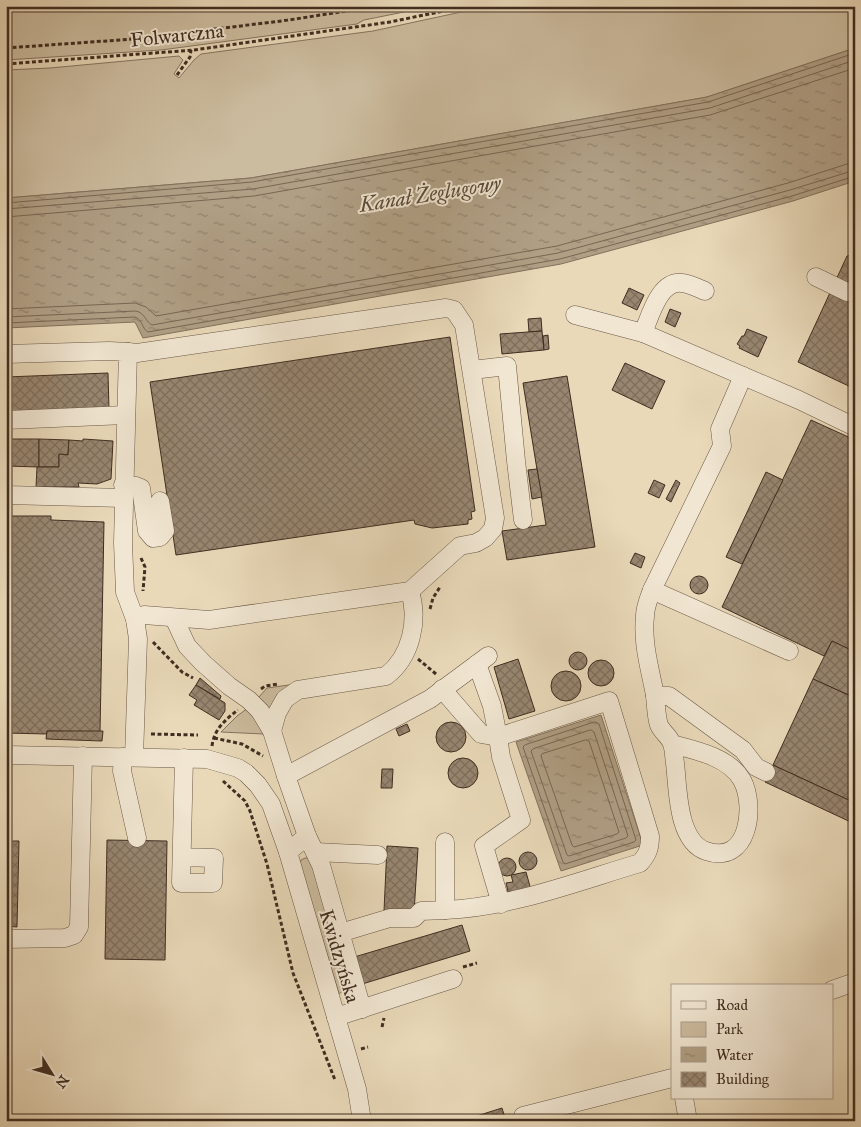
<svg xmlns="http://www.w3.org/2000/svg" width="861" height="1127" font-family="'IM FELL Great Primer',serif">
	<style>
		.green { fill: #ccbc9f; stroke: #867460 }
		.water { fill: url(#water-ripples); stroke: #83715d }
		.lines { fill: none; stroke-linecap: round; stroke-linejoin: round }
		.shore { stroke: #786653; stroke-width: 1 }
		.building { fill: url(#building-cross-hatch); stroke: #402d21 }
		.minor-casing { stroke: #6a5847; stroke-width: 19 }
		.path { stroke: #402d21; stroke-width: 3; stroke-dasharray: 4 2.5; stroke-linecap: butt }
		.minor { stroke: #f1e6d2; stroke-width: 18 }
		.labels { text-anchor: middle; stroke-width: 4; stroke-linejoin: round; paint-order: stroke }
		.street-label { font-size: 20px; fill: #402d21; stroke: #f1e6d2 }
		.water-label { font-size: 21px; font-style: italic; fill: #5c4a3a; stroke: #f1e6d2 }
	</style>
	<defs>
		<pattern id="water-ripples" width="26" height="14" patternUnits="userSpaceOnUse" patternTransform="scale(1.25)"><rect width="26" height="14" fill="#b09f85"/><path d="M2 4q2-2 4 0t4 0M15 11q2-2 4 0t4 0" fill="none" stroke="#91826c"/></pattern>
		<pattern id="building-cross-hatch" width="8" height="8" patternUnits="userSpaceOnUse" patternTransform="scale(1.25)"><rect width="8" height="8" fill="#988670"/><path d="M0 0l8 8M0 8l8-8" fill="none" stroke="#7d6e5c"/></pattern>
	</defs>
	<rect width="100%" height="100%" fill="#e9d9b9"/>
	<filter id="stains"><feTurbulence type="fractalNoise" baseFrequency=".004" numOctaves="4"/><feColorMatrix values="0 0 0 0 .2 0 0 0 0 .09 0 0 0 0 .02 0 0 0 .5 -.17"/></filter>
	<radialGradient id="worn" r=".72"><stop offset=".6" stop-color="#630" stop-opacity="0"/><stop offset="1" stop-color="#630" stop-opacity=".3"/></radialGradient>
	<g class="green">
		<polygon points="6,6 449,6 424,11 414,10 364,20 357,24 161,50 6,60"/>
		<polygon points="489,6 855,6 855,48 707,97 251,178 6,198 6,70 50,68 179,56 183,60 174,74 179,78 194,60 201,54 373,31"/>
		<polygon points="296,684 271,713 258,698 267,688"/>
		<polygon points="248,708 259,721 263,734 221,732 237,716"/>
		<polygon points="305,858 308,858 311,861 345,982 344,990 339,994 300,864 301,860"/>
	</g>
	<g class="water">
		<polygon points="855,48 855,181 793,201 561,264 143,338 135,322 6,328 6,198 251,178 707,97"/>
		<polygon points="601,715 643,845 561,871 516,742"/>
	</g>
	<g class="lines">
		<g class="shore">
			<polyline points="6,203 252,182 708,102 855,53"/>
			<polyline points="6,209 253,189 710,108 855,60"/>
			<polyline points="6,217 254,196 710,115 855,68"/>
			<polyline points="6,309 135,303 146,307 156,316 557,246 788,183 847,164 855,163"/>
			<path d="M6,317L136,311C145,313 145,321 152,325L558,253L790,190L855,170"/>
			<path d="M6,323L135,317C143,320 142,329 148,332L560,259L792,196L855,176"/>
			<polygon points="595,722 599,724 636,840 634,842 565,864 563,862 523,747 525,745"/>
			<polygon points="591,730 594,732 628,836 626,838 569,856 567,855 531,751 533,749"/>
			<polygon points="586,740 589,741 619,832 617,834 574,847 572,845 541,756 542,754"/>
		</g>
	</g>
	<g class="building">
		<polygon points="855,254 855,389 798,362 847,256"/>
		<polygon points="629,288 644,295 637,310 622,303"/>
		<polygon points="670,309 681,313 675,327 665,322"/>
		<polygon points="541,318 542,331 529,332 528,319"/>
		<polygon points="747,329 767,337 758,357 739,348 740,346 737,344 742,336 744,336"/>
		<polygon points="542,331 544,350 502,354 500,334"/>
		<polygon points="548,335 549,349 544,350 543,336"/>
		<polygon points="450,337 475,511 471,512 472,519 468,520 468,524 432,528 415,524 414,520 176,555 150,382"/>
		<polygon points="625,363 665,381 652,409 612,390"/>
		<polygon points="108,373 109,410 6,414 6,377"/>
		<polygon points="567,376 595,547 507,560 502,531 546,525 523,383"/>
		<polygon points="811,420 855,440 855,652 832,641 824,656 722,607"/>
		<polygon points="6,439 39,439 39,467 6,466"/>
		<polygon points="39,439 69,440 68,455 59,454 59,467 39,467"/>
		<polygon points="83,439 113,441 111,479 97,484 78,483 79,487 36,487 37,467 59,467 59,454 68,455 69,440 83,441"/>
		<polygon points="537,469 542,497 532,499 528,470"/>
		<polygon points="766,472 783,480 742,564 726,557"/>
		<polygon points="654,480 665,485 659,498 648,493"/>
		<polygon points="676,480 680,483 671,502 666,499"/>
		<polygon points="6,516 51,516 51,520 104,522 100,732 47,731 47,734 6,733"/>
		<polygon points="635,553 645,557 641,568 630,563"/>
		<circle cx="699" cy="585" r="9"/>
		<polygon points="832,641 855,652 855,698 813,679"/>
		<circle cx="578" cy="661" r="9"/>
		<polygon points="518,659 535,711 509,719 494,667"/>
		<circle cx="601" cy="673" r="13"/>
		<circle cx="566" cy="686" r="15"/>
		<polygon points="200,678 221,696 220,699 196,685"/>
		<polygon points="813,679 855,698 855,803 773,765"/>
		<polygon points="196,685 225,703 225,711 219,720 194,705 197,700 189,695"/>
		<circle cx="451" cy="737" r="15"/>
		<polygon points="407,724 410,731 399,736 396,729"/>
		<polygon points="47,731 103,731 102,741 46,739"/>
		<circle cx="463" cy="773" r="15"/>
		<polygon points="773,765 855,803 855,824 765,782"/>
		<polygon points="382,769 393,769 392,788 381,788"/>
		<polygon points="107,840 167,841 165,960 105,959"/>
		<polygon points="6,841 19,841 17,927 6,926"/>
		<polygon points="387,846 418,848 414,913 384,911"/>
		<circle cx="528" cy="861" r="9"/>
		<circle cx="507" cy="867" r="9"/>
		<polygon points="526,872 531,890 509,896 506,883 513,882 511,875"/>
		<polygon points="462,925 470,951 359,985 351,958"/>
		<polygon points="502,1108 506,1121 461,1121"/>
	</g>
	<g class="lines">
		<defs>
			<g id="minor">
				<polyline points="816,277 847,292"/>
				<path d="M575,315L643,333C650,317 659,280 682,283C690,284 698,288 705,291"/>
				<polyline points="643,333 799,400 855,427"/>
				<polyline points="128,352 137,353 446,308 454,310 464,325 495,518 493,529 485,538 476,543 460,546 410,591 209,620 144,615 135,619"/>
				<polyline points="6,354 109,351 128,352 123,543 125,592 135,619 138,639 134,757"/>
				<polyline points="472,370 507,366 516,461 523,520"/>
				<polyline points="6,420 126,415"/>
				<polyline points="123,485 136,486 141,488 147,531 153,538 160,537 165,531 160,501"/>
				<polyline points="6,495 123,498"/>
				<polyline points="652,590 789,651"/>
				<polyline points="174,618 187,646 203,663 229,686 249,700 260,711 272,731 286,776 307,836 288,852"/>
				<polyline points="442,689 481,734 498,737 492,706 477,664"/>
				<polyline points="655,696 669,696 743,750 756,767 766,772"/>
				<path d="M272,731L277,713L285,699L298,690L386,676C411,657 419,621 410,591"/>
				<path d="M672,744C695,750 729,757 742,780C756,806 749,866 706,851C677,841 678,788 675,763C674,757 674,749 672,744C670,737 662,732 659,725C656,716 656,704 655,695C650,669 642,643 645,616C645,607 649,598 652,590L722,446L720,429L743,376"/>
				<polyline points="6,755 207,759 238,768 246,773 258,785 271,804 288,852 357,1089 362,1121"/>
				<polyline points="123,757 122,771 137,838"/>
				<polyline points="286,776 430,699 488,656"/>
				<polyline points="307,836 321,865 362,1009"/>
				<polyline points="315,852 378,855"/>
				<polyline points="182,857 214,858 213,883 181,883 184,758"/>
				<path d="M445,910C512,907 576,882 640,863C648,854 650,848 650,836L609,701L498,737L501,757L521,820L484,846L501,904"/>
				<polyline points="340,933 390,918 414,918 421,911 445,910 445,842"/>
				<polyline points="6,939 65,938 74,935 79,927 83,756"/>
				<polyline points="832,990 855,982"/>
				<polyline points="336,1017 453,979"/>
				<polyline points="684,1098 688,1121"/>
				<polyline points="524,1121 523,1116 672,1078"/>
			</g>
		</defs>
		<use href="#minor" class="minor-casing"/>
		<g class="path">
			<polyline points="6,48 134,39 289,20 378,6"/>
			<polyline points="6,64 194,50 390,22 468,6"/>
			<polyline points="177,75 190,57 191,50"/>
			<polyline points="141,558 145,567 143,591"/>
			<polyline points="430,609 433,598 440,587"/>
			<polyline points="153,642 182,672 193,678"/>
			<polyline points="418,659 436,674"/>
			<polyline points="261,689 265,686 278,684"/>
			<polyline points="151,734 198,735"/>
			<polyline points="214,738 242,744 263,756"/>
			<path d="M212,746C214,729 226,719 238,710"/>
			<polyline points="223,781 245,801 250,811 267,864 293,973 335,1080"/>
			<polyline points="463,967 477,963"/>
			<polyline points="382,1027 384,1018"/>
			<polyline points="361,1049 368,1047"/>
		</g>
		<use href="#minor" class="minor"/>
	</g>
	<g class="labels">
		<g class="street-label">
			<text transform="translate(177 35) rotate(-6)" y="7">Folwarczna</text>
			<text transform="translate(340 956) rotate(73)" y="7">Kwidzyńska</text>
		</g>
		<g class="water-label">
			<text transform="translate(430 194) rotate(-9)" y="7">Kanał Żeglugowy</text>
		</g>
	</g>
	<rect width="861" height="1127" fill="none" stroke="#e9d9b9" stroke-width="25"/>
	<rect x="8" y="8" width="846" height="1112" fill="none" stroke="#402d21" stroke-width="2.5"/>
	<rect x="12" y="12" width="836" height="1102" fill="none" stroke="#402d21"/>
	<rect x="671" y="984" width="162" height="115" fill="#f1e6d2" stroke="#aa9c8b"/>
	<rect x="681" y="1001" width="25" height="8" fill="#f1e6d2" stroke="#aa9c8b"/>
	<text x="716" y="1010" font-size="15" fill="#402d21">Road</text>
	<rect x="681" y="1022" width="25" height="15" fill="#ccbc9f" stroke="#aa9c8b"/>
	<text x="716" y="1034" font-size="15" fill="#402d21">Park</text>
	<rect x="681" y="1047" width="25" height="15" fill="url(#water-ripples)" stroke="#aa9c8b"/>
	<text x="716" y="1060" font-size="15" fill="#402d21">Water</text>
	<rect x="681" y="1072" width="25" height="15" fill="url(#building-cross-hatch)" stroke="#aa9c8b"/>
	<text x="716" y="1084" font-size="15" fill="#402d21">Building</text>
	<g transform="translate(52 1074) rotate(127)" stroke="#f1e6d2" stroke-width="4" paint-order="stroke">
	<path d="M0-4L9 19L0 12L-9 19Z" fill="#402d21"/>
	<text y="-8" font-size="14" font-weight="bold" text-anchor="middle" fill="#402d21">N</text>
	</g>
	<rect width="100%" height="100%" filter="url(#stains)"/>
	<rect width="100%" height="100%" fill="url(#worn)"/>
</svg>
